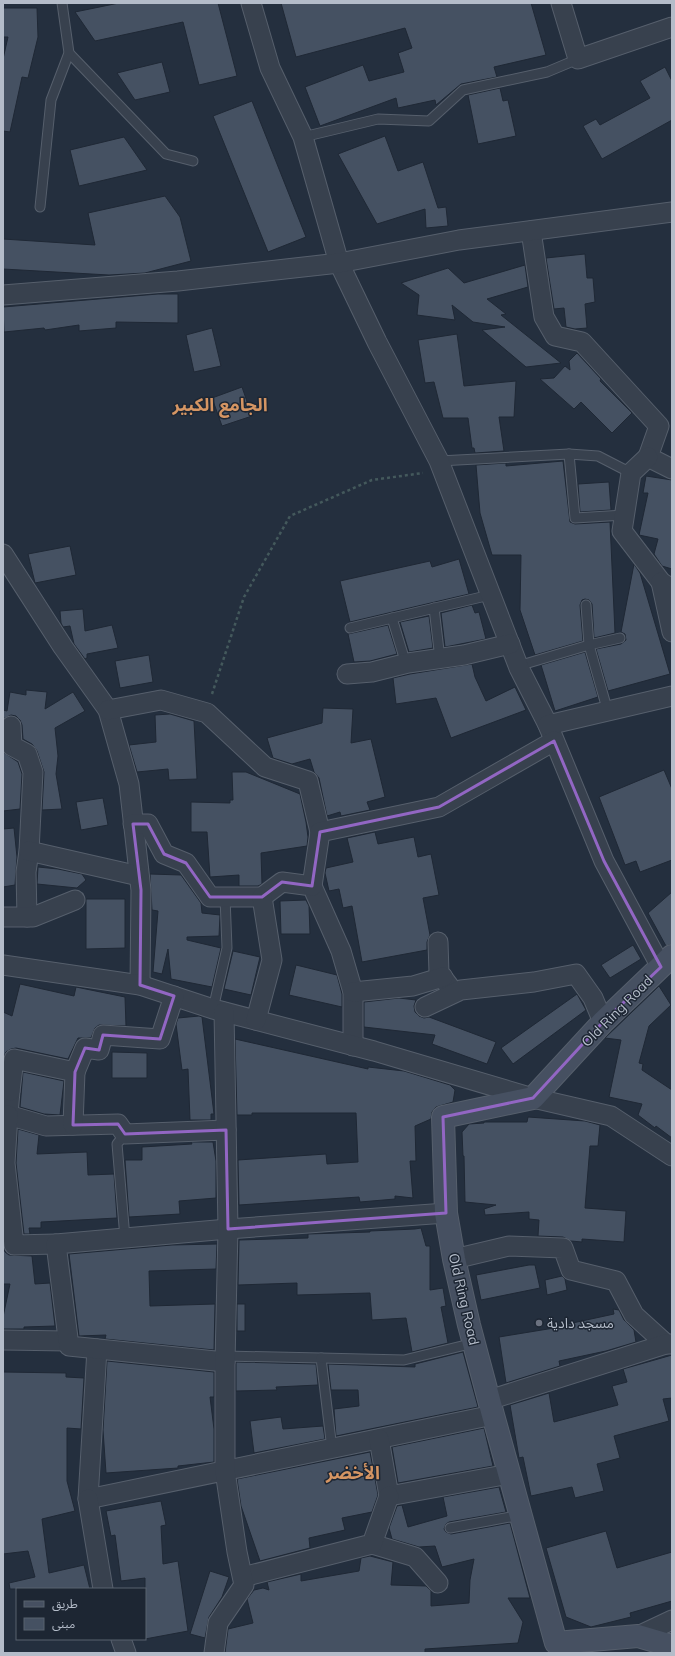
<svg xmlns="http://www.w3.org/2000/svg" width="675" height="1656" font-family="Mulish,'Noto Sans Arabic',sans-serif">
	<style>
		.building { fill: #455162; stroke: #1f2835 }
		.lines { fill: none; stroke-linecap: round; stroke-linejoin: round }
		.lane-casing { stroke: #565f6c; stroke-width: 11 }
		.street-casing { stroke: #565f6c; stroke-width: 21 }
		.secondary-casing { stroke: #565f6c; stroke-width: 24 }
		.path { stroke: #44595c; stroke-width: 2.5; stroke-dasharray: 3 3; stroke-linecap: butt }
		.lane { stroke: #38414e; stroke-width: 9 }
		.street { stroke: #38414e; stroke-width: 19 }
		.secondary { stroke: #465061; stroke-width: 22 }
		.marked { fill: none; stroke: #9266c3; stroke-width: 3; stroke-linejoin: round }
		.worship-dot { fill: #6b7280; stroke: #1d2633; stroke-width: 1.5 }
		.labels { text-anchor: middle; stroke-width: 3; stroke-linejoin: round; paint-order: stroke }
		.street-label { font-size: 14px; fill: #b4bcc9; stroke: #1d2633 }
		.poi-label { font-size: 14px; fill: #b4bcc9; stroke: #1d2633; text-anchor: start }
		.district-label { font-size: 18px; font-weight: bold; fill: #d59563; stroke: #1d2633 }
	</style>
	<rect width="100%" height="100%" fill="#242f3e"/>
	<g class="building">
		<polygon points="119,3 218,3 237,76 199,85 183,22 95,41 75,12"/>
		<polygon points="281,3 531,3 546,55 494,67 497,77 461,84 436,105 435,100 398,108 396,98 320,126 305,87 363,65 369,81 404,72 398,53 412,48 405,28 296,57"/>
		<polygon points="3,8 37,8 38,37 28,78 22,77 10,132 3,131 3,59 8,37 3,37"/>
		<polygon points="162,62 170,92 135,100 117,73"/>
		<polygon points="665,67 672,81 672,120 602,159 583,126 596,119 600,125 650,98 640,81"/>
		<polygon points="500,88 503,101 508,100 516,136 478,144 468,95"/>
		<polygon points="252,101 306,237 268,252 213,116"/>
		<polygon points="385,136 398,171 423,162 438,208 446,207 448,226 426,228 425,209 377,224 338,154"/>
		<polygon points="124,137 147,170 79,186 70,150"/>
		<polygon points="165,196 180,217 191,261 145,273 109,275 3,269 3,239 95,245 88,213"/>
		<polygon points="585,254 587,278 593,278 595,302 585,304 587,328 575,329 566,327 564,308 554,309 546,258"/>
		<polygon points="525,265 528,287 487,299 506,314 501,315 561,363 526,367 482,330 505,327 473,322 452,305 455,320 417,315 419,295 401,283 448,268 464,283"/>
		<polygon points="158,294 178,294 178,323 116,322 116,328 79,331 79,325 45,330 44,328 4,332 3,307"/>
		<polygon points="212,328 221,366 194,372 186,335"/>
		<polygon points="457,334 464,386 516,381 514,417 499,417 504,451 475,453 474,448 472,448 468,418 443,418 434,382 425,383 418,340"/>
		<polygon points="577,353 601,379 600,381 632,413 612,433 581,402 574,409 540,379 554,378 565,366 570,370 569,361"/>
		<polygon points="242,387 252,416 222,426 212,398"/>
		<polygon points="563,461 570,522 575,524 610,522 615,633 594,638 592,604 589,600 585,599 582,600 580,605 583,641 535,655 520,610 521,555 492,555 480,513 476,465 506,463 506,466"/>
		<polygon points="646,476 672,480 672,569 662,566 654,554 658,539 639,535 648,493 643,493"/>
		<polygon points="609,482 611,510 580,512 578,484"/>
		<polygon points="70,546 76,575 35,583 28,554"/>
		<polygon points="459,559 469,594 350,622 340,581 430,561 432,567"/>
		<polygon points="634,564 640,573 670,674 608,691 596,649 621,644 626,640 625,634 621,632"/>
		<polygon points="472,605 475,613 479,612 486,639 445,647 441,613"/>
		<polygon points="83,609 85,631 112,625 118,648 87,654 87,658 85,659 74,644 70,626 63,627 61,623 60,611"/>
		<polygon points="429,616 433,648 409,652 400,622"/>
		<polygon points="388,625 397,654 370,661 354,662 348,634"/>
		<polygon points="585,652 598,697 555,711 541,665"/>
		<polygon points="149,655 153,682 120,688 115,661"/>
		<polygon points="472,664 475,677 486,701 515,687 526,710 451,738 436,698 396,704 393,678 410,674"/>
		<polygon points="26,690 47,692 45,709 73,692 85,711 55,728 58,756 56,774 62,809 42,810 44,772 37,751 32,744 23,739 22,725 20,720 16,716 11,715 3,719 3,710 7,711 10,692 26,695"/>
		<polygon points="323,708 353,709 351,743 371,739 385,797 367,802 370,810 341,816 340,812 327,816 319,778 314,772 310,759 292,764 273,758 267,738 322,723"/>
		<polygon points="170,714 194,721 197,779 169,780 168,769 137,772 129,745 156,742 155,715"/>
		<polygon points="3,752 18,762 22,774 20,809 3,811"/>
		<polygon points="664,770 672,789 672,860 640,872 636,861 625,865 599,797"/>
		<polygon points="232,772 246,772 300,794 306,822 308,837 307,846 261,853 262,884 258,886 239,886 239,875 210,877 207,832 191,832 191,802 230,803 230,800 233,800"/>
		<polygon points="103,798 108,825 81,830 76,802"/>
		<polygon points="14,828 17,857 15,885 3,887 3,829"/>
		<polygon points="375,832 378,844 414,837 418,857 431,854 439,895 423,898 430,935 427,942 427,950 362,962 352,906 343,908 339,889 329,891 325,873 326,868 353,862 347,838"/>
		<polygon points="38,867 58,869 82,874 86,880 77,888 37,884"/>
		<polygon points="150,874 181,875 201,903 202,913 220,915 219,936 187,937 187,940 221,948 212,987 171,979 168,949 162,974 153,972 158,911 152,910"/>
		<polygon points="672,892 672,944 666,946 648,913"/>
		<polygon points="86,899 125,899 125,948 86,949"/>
		<polygon points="306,900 309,906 310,934 281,934 280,901"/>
		<polygon points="633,945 641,959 610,978 601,965"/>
		<polygon points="233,951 260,957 251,995 224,989"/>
		<polygon points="296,965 337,975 342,994 342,1007 289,995"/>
		<polygon points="20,984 74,996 76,987 125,997 126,1026 99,1025 95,1028 91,1038 78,1038 68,1059 16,1048 11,1049 6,1052 3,1058 3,1012 12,1016"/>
		<polygon points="659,986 671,1005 649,1026 639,1063 643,1064 642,1070 672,1090 672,1138 656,1126 655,1128 638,1115 642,1104 609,1097 621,1040 605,1038"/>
		<polygon points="577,994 586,1010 513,1064 501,1048"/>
		<polygon points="399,998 416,1000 414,1006 415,1012 419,1016 424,1018 429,1017 496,1042 487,1064 432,1044 435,1035 364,1027 364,1002"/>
		<polygon points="199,1016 202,1017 214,1114 211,1114 211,1120 190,1120 188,1069 182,1070 176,1024 178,1018"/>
		<polygon points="235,1039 368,1069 368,1067 404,1071 450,1085 455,1090 453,1102 436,1107 432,1112 431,1119 415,1126 416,1161 410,1161 413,1198 395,1196 395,1199 360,1202 359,1197 239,1205 238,1160 326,1154 327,1164 358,1162 356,1113 252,1113 252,1115 237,1115"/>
		<polygon points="112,1052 147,1053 147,1078 112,1078"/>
		<polygon points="23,1072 64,1081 60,1115 44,1114 20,1107"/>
		<polygon points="528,1117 585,1121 600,1125 598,1146 590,1146 585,1208 626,1211 624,1242 582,1239 582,1242 571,1241 563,1237 538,1236 539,1220 529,1219 529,1212 485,1215 484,1209 496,1205 465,1202 464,1156 463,1156 462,1132 469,1124 484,1123 484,1122 527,1122"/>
		<polygon points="18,1129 39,1135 37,1154 87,1152 88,1175 114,1174 117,1218 41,1222 41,1228 29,1228 30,1234 24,1234 16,1163"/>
		<polygon points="191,1142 213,1142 216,1161 216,1198 179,1201 180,1214 129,1217 125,1160 142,1160 142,1147 192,1144"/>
		<polygon points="421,1228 426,1246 430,1246 430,1290 443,1288 446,1306 441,1307 448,1343 412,1352 406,1318 372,1320 370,1293 297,1295 297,1283 238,1285 239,1240 308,1238 308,1234 370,1232 370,1231 415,1229"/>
		<polygon points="217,1244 216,1269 149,1271 150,1306 215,1304 214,1350 105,1339 106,1335 79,1336 69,1254 172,1245"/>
		<polygon points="3,1246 5,1252 9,1255 32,1256 35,1284 50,1283 55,1326 24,1327 24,1329 3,1329 3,1317 10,1284 3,1284"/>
		<polygon points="529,1265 535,1265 540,1288 481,1300 476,1275"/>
		<polygon points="562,1276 565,1279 567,1290 547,1295 545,1280"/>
		<rect x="237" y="1304" width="8" height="27"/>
		<polygon points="613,1309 619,1310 624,1320 634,1330 636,1342 606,1351 559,1361 560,1366 506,1383 499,1337 554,1328 554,1327 614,1314"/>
		<polygon points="463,1352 478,1407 336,1436 334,1409 359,1406 358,1390 331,1390 328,1364 415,1367 415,1364"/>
		<polygon points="672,1355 672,1398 663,1399 669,1421 614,1436 620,1458 597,1464 604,1491 575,1498 572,1487 531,1496 523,1457 519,1458 510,1405 549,1393 554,1422 618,1405 612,1386 627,1382 623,1369"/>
		<polygon points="107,1361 214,1372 214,1397 210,1397 214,1429 214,1462 178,1466 178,1468 106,1473 103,1430"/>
		<polygon points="236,1362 316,1364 318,1385 276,1387 277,1390 236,1391"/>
		<polygon points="3,1372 66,1373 66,1377 84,1378 81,1429 67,1428 67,1481 75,1511 42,1519 49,1573 84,1565 90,1589 10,1589 9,1583 35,1577 28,1551 3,1554"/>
		<polygon points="281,1417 283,1429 323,1426 325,1439 254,1453 250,1421"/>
		<polygon points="484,1428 493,1466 398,1483 392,1447"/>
		<polygon points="370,1452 378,1495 372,1512 342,1518 345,1530 309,1538 310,1548 260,1561 241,1506 237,1479"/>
		<polygon points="499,1487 506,1512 449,1522 446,1524 444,1529 446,1532 451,1534 510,1523 530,1598 508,1598 523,1622 518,1643 425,1649 425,1653 225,1653 228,1629 253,1623 247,1599 254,1590 263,1588 269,1590 267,1582 301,1574 301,1581 359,1571 361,1558 370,1556 393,1562 391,1585 426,1586 431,1591 431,1606 469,1603 470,1580 474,1559 442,1567 435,1546 419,1547 392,1539 389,1528 397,1506 402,1505 408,1527 447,1516 443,1497"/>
		<polygon points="161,1501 166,1525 161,1526 163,1564 178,1561 188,1631 145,1639 145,1578 121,1581 115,1535 111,1536 106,1511"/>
		<polygon points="606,1531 617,1568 672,1552 672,1601 630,1613 631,1617 591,1627 566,1617 546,1548"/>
		<polygon points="210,1571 229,1577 222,1597 209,1617 205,1638 190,1634"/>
	</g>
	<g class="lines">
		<defs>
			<g id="lane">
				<polyline points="69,53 166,154 193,161"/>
				<polyline points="303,137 378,119 429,121 463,90 547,72 578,59"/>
				<polyline points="40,207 51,100 69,53 62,3"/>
				<polyline points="569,454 575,518 624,515"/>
				<polyline points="439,461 569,454 598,456 631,473"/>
				<polyline points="586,605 589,645 608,712"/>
				<polyline points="434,608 440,659"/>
				<polyline points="392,618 406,664"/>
				<polyline points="350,628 490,595"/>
				<polyline points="518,666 589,645 620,638"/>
				<polyline points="213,1009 227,948 225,897"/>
				<polyline points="125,1238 117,1144 125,1134"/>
				<polyline points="225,1356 321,1358 332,1449"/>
				<polyline points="321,1358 404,1360 474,1343"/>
				<polyline points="450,1528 521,1515"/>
			</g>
			<g id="street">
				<polyline points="251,3 270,68 303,137 339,263 377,342 439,461 519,668 548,725 604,861 661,967"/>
				<polyline points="561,3 578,59 672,27"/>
				<polyline points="531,231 544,317 555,336 582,342 659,426 648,457 672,469"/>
				<polyline points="3,295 178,281 339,263 459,240 672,212"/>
				<polyline points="648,457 631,473 622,531 661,582 672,589"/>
				<polyline points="3,554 63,647 108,710 129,784 141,890 140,985"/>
				<polyline points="661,582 672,632"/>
				<polyline points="347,674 372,672 408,663 464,655 510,644"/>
				<polyline points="108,710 161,700 207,713 265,767 308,781 320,832"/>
				<polyline points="548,725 672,696"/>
				<polyline points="11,726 12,746 27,754 33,772 29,851 26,872 27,917"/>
				<polyline points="133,824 148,824 164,854 186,863 210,897 262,897 282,882 312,886 341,951 353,992 353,1046"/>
				<polyline points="29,851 139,876"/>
				<polyline points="312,886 320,832 439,807 554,741"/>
				<polyline points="3,917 33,917 75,900"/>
				<polyline points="438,942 439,973 449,986"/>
				<polyline points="3,965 140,985 213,1009 374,1051 533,1098 611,1116 672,1156"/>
				<polyline points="353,992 413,986 443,977"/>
				<polyline points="425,1007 461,990 534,982 576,974 593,998 603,1022"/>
				<polyline points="256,1020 272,960 262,897"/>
				<polyline points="75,1072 85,1048 99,1050 103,1035 160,1039 174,996"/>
				<polyline points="3,1087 10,1091 8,1115 46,1126 118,1124 125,1134 226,1130"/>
				<polyline points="10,1091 14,1059 75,1072 73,1125"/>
				<polyline points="8,1115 5,1163 14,1245 56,1244"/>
				<polyline points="454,1259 509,1246 563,1248 571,1270 616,1281 634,1315 666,1344 672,1344"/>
				<polyline points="3,1340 68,1341"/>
				<polyline points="97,1349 88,1499 493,1415"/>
				<polyline points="225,1362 69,1346 56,1244 228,1229 446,1213"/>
				<polyline points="489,1400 666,1344"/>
				<polyline points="379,1439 389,1496 509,1474"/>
				<polyline points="88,1499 103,1589"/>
				<polyline points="372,1544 415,1557 438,1583"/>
				<polyline points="243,1577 372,1544 389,1496"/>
				<polyline points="638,1636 672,1620"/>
				<polyline points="121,1639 126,1653"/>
				<polyline points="214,1653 218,1623 244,1585 237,1552 225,1471 225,1362 228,1229 224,1012"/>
			</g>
			<polyline id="secondary" points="672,956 603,1022 533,1098 443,1117 446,1213 454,1259 469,1325 493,1415 556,1643 638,1636 672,1646"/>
		</defs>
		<use href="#lane" class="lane-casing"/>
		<use href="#street" class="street-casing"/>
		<use href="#secondary" class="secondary-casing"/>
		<polyline class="path" points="212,694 244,597 290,516 372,480 423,473"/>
		<use href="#lane" class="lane"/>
		<use href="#street" class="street"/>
		<use href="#secondary" class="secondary"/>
	</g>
	<path class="marked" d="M554,741L604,861L661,967L603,1022L533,1098L443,1117L446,1213L228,1229L226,1130L125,1134L118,1124L73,1125L75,1072L85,1048L99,1050L103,1035L160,1039L174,996L140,985L141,890L133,824H148L164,854L186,863L210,897H262L282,882L312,886L320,832L439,807Z"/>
	<circle class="worship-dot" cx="539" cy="1323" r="4"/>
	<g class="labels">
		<g class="street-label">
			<text transform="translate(617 1011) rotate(-45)" y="5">Old Ring Road</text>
			<text transform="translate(464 1299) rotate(77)" y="5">Old Ring Road</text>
		</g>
		<g class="poi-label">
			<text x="547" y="1328">مسجد دادية</text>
		</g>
		<g class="district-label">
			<text x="220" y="411">الجامع الكبير</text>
			<text x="353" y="1479">الأخضر</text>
		</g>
	</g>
	<rect width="675" height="1656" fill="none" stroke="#b4bcc9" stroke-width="8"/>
	<rect x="16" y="1588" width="130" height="52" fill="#1d2633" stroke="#59626f"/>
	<rect x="24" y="1601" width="20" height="6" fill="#465061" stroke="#59626f"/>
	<text x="52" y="1608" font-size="12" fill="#b4bcc9">طريق</text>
	<rect x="24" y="1618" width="20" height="12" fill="#455162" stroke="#59626f"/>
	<text x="52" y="1628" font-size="12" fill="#b4bcc9">مبنى</text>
</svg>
